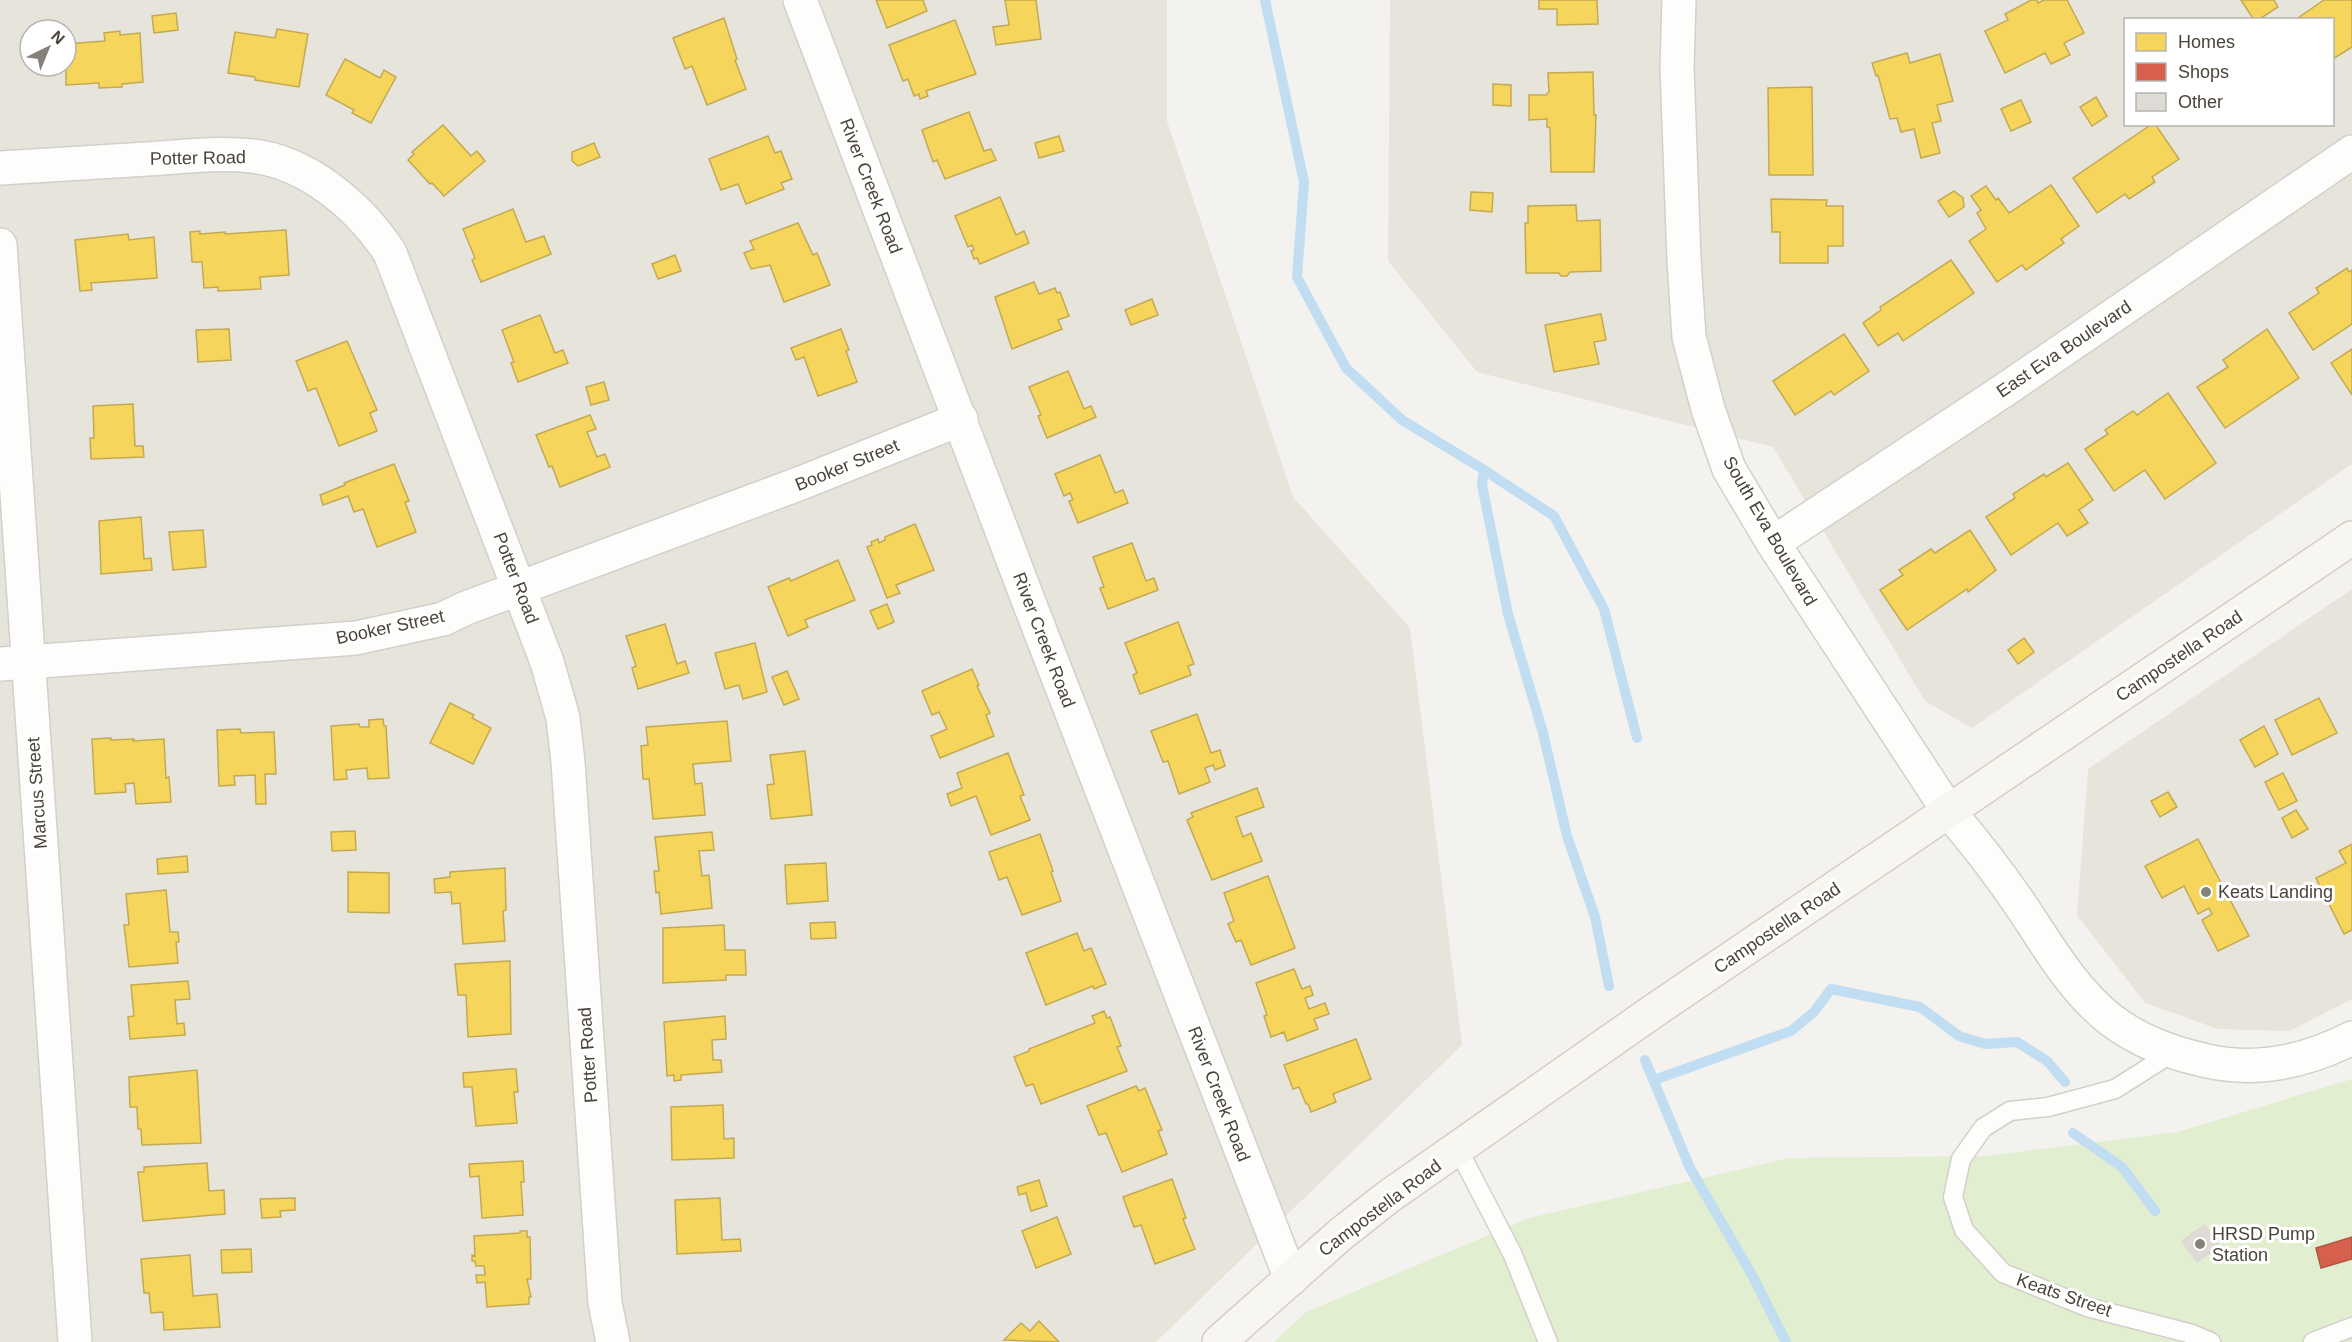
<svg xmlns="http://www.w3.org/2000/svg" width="2352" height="1342" font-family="Helvetica,sans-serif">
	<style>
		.residential { fill: #e7e4dc; fill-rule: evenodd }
		.green { fill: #e1eecf }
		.homes { fill: #f6d55c; stroke: #c3aa52; stroke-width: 1.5 }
		.shops { fill: #d6604d; stroke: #ac5847; stroke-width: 1.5 }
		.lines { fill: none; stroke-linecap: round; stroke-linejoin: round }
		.stream { stroke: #c0ddf1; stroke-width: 10 }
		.building { fill: #dedbd6; stroke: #dcd9d4; stroke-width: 1.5 }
		.service-casing { stroke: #d2d0cb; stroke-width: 21 }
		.minor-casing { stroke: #d2d0cb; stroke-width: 36 }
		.secondary-casing { stroke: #d3cfc5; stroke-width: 36 }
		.service { stroke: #fdfdfc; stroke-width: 18 }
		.minor { stroke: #fdfdfc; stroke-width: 33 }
		.secondary { stroke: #f7f6f1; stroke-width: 33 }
		.poi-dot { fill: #868178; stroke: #fff; stroke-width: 2 }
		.labels { text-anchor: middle; stroke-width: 6; stroke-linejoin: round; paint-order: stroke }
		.street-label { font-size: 18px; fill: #4b4439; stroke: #fff }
		.poi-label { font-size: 18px; fill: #4b4439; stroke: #fff; text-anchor: start }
	</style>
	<rect width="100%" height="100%" fill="#f4f2ee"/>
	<g class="residential">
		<path d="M0,0H1167V121L1293,497L1410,628L1462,1045L1156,1342H0ZM30,30H66V66H30Z"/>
		<path d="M1390,0H2352V464L1972,728L1925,701L1773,447L1477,372L1388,261ZM2126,20H2332V124H2126Z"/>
		<polygon points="2352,589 2352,999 2290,1031 2218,1029 2145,1003 2077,915 2088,769"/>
	</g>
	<polygon class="green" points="2352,1079 2352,1342 1274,1342 1306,1312 1529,1218 1790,1158 1986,1156 2178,1132"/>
	<g class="homes">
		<polygon points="876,0 923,0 927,11 887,28"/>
		<polygon points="1005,0 1036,0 1041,39 996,45 993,27 1009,25"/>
		<polygon points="1539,0 1597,0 1598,24 1557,25 1557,9 1539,9"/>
		<polygon points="2031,0 2037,0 2038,3 2044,0 2067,0 2084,33 2064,43 2070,55 2051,64 2045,53 2005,73 1985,31 2008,20 2005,14"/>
		<polygon points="2241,0 2274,0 2278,7 2258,20 2254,20"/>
		<polygon points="2324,0 2352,0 2352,47 2333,59 2332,20 2295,20"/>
		<polygon points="176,13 178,30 154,33 152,16"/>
		<polygon points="724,18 737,59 735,60 746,89 707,105 692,66 685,69 673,38"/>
		<polygon points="955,20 976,74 926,91 928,96 920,99 919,94 914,96 908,79 903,81 889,45"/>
		<polygon points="277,29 308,34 299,87 255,80 255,77 228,73 235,32 275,38"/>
		<polygon points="120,31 120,35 140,33 143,82 122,84 122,87 99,88 99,83 66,85 66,44 105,41 104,33"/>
		<polygon points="1907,53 1910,63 1940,54 1953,101 1937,105 1941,121 1932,123 1940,153 1921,158 1914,129 1901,132 1897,118 1890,119 1878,75 1876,76 1872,63"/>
		<polygon points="345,59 380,78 384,70 396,77 371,123 352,113 354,110 326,95"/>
		<polygon points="1593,72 1594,115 1596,115 1594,172 1551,172 1550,128 1547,127 1547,119 1529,120 1529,95 1546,95 1549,92 1548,73"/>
		<polygon points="1493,84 1511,85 1511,106 1493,105"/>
		<polygon points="1812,87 1813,175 1769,175 1768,88"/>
		<polygon points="2096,97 2107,116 2092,126 2080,107"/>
		<polygon points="2021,100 2031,122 2011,131 2001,109"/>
		<polygon points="969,112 984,151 991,149 996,160 945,179 937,160 933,162 922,130"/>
		<polygon points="2152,124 2155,124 2179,159 2152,177 2155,182 2129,199 2125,194 2097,213 2073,178"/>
		<polygon points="443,125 471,156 477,151 485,161 444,196 432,183 430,184 408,160 414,154 412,152"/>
		<polygon points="768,136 775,153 781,151 792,179 781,183 784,189 746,204 738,184 721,190 709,159"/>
		<polygon points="1059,136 1064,151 1039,158 1035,143"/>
		<polygon points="594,143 600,157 578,166 572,161 572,152"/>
		<polygon points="2051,185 2079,226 2061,239 2064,243 2026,270 2022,265 1997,282 1969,241 1986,229 1977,213 1981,210 1971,196 1986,186 1996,200 1998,198 2009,213"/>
		<polygon points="1954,191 1963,198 1964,207 1949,217 1938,201"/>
		<polygon points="1471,192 1493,193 1492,212 1470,210"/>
		<polygon points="1000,197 1016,235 1024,231 1029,243 980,264 977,258 974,259 971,251 974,250 972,245 968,247 955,216"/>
		<polygon points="1771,199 1827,200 1826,206 1843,206 1843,246 1828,246 1828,263 1780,263 1780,232 1772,232"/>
		<polygon points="1576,205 1577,221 1600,220 1601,271 1570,272 1567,276 1561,276 1559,273 1526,273 1525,223 1528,223 1528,206"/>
		<polygon points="513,209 526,242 544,236 551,254 481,282 472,260 475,258 463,229"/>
		<polygon points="798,223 813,255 817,253 830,285 784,302 770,265 751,269 744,253 754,249 750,241"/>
		<polygon points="286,230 289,275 260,277 261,289 218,291 218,287 204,288 202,262 192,262 190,232 200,231 200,234 225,232 225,234"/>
		<polygon points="128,234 129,240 154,237 157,278 91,283 92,290 80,291 75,240"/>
		<polygon points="675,255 681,271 658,279 652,264"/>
		<polygon points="1951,260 1974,293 1903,341 1898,333 1878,346 1863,323 1881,310 1880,307"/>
		<polygon points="2347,268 2349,272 2352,270 2352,324 2313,350 2289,313 2319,293 2316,288"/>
		<polygon points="1034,282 1039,294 1055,288 1057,293 1060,292 1069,316 1058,320 1062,329 1012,349 995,297"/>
		<polygon points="1152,299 1158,315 1131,325 1125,310"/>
		<polygon points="1601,314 1606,340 1594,342 1599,364 1554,372 1545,325"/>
		<polygon points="540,315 555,353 563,350 568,363 518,382 511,363 514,362 502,330"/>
		<polygon points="229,329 231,360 198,362 196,330"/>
		<polygon points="841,329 849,350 846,351 857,382 818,396 804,357 796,360 791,348"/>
		<polygon points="2267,329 2299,378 2225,428 2197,387 2228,367 2223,360"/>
		<polygon points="1844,334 1869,371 1834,395 1831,391 1795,415 1773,381"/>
		<polygon points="347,341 377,410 370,413 377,431 339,446 316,388 308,391 296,361"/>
		<polygon points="2352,349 2352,395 2331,363"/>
		<polygon points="1068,371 1084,409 1091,406 1096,417 1047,438 1038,416 1041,415 1029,387"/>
		<polygon points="604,382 609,400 591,405 586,387"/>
		<polygon points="2168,393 2216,463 2165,499 2145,470 2114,491 2085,449 2108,434 2105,430 2133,411 2137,415"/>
		<polygon points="133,404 135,446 143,446 144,457 91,459 90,438 94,438 93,406"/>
		<polygon points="590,415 596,429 587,432 597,457 605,454 610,467 560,487 552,466 549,467 536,435"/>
		<polygon points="1100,455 1115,493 1123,490 1128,503 1078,523 1069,501 1073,500 1070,493 1064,496 1055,474"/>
		<polygon points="2068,463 2093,500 2079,510 2088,523 2067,536 2058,523 2011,555 1986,517 2015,498 2013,494 2044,474 2046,477"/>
		<polygon points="394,464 409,501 405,502 416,532 377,547 363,509 354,512 348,496 323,505 320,495 345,485 344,483"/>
		<polygon points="141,517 144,559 151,558 152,570 101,574 99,521"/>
		<polygon points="915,524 934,570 896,585 900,593 887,598 867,547 872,545 871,542 878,539 879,543 885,540 885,537"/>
		<polygon points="203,530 206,567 173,570 169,532"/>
		<polygon points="1970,530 1996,570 1968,592 1967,589 1907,630 1880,590 1903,575 1899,570 1931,549 1935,553"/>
		<polygon points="1132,543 1146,581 1154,578 1158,590 1108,609 1100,588 1104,587 1093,557"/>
		<polygon points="838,560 855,600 805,620 808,627 788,636 768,587 789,578 791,581"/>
		<polygon points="887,604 894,622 878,629 870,611"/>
		<polygon points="1178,622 1194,664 1188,666 1191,675 1140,694 1133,675 1137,673 1125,643"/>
		<polygon points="665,624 677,664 685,661 689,673 638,689 632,668 636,666 626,636"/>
		<polygon points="2024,638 2034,652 2018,664 2008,650"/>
		<polygon points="755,643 767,692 743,699 739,685 725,689 715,653"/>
		<polygon points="972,669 979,685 977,686 990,713 986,715 994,736 940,758 931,736 947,729 939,712 932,715 922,691"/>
		<polygon points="787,671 799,699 784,705 772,677"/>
		<polygon points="2319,698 2337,733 2292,755 2275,720"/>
		<polygon points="450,703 474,715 472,718 491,728 473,764 430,743"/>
		<polygon points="1197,714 1211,753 1220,750 1225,766 1215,770 1213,765 1205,768 1210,782 1179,794 1168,761 1163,762 1151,731"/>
		<polygon points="383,719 384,726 386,726 389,778 368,779 367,768 346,770 347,779 334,780 331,726 359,724 360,727 369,727 369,720"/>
		<polygon points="727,721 731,761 693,764 695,784 702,783 705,815 653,819 649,779 643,779 641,746 648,745 646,727"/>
		<polygon points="2264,726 2278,754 2255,767 2240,740"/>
		<polygon points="240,729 241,733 274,732 276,774 265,774 266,804 256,804 255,775 234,776 235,785 219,786 217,730"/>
		<polygon points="111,738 111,740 134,739 133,741 164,739 166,778 169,777 171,802 136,804 134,783 125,784 126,792 95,794 92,739"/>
		<polygon points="805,751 812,815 771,819 767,785 774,784 770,755"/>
		<polygon points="1008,753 1024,795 1020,796 1030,820 991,835 976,796 951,806 947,794 962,788 957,773"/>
		<polygon points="2283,773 2297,801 2279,810 2265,782"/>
		<polygon points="1257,788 1264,807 1236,817 1243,837 1251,833 1262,861 1212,880 1187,820 1193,817 1191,813"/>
		<polygon points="2168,792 2177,807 2160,817 2151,801"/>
		<polygon points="2296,810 2308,829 2292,838 2282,818"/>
		<polygon points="355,831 356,850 332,851 331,832"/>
		<polygon points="712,832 714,850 699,851 702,876 709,875 712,908 661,914 659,892 656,893 654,871 659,871 655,837"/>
		<polygon points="1040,834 1053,871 1051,872 1061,901 1022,915 1007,877 999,880 989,852"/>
		<polygon points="2198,839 2249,936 2218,951 2202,920 2212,914 2209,908 2198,914 2184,886 2162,898 2145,866"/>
		<polygon points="2352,844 2352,930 2344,934 2316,878 2346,863 2339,851"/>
		<polygon points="187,856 188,872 158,874 157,859"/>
		<polygon points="826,863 828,901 787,904 785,865"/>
		<polygon points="505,868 506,910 503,911 505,941 463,944 460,903 452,904 451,892 435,893 434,879 450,877 450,872"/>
		<polygon points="348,872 389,873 389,913 348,912"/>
		<polygon points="1268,876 1295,948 1251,965 1241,940 1236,942 1228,924 1234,921 1224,893"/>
		<polygon points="166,890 170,932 178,932 179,942 176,942 178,963 129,967 124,925 129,925 126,894"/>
		<polygon points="835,922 836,938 811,939 810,923"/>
		<polygon points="724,925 725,950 745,950 746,975 726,975 726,980 663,983 663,928"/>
		<polygon points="1077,933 1084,951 1091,948 1106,984 1094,989 1093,986 1046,1005 1026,953"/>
		<polygon points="510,961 511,1034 468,1037 466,995 458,995 455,964"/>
		<polygon points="1294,969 1302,989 1310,986 1313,995 1305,998 1309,1009 1325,1003 1329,1014 1314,1019 1318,1029 1287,1041 1284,1032 1271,1037 1264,1016 1267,1015 1256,983"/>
		<polygon points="188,981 190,999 175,1000 177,1024 184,1023 185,1035 130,1039 128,1017 134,1016 131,985"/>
		<polygon points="1104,1011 1107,1018 1110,1017 1121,1046 1117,1047 1127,1071 1041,1104 1033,1084 1026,1086 1014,1057 1029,1051 1029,1049 1095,1023 1092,1016"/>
		<polygon points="725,1016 726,1039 712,1040 713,1060 721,1060 722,1072 681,1075 681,1080 674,1081 674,1075 667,1076 664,1022"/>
		<polygon points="1356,1039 1371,1079 1333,1094 1336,1102 1311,1112 1308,1104 1306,1104 1299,1087 1293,1089 1284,1065"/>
		<polygon points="511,1069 516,1069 518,1092 514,1092 517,1123 476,1126 472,1087 464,1087 463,1073"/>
		<polygon points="197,1070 201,1143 142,1145 141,1129 138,1129 137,1107 130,1107 129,1077"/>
		<polygon points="1136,1086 1139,1091 1145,1088 1162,1130 1158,1131 1167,1154 1122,1172 1106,1133 1099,1135 1087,1106"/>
		<polygon points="723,1105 724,1139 734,1138 734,1158 672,1160 671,1107"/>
		<polygon points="523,1161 524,1182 521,1182 523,1215 482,1218 479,1176 470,1177 469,1164"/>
		<polygon points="207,1163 209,1191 224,1190 225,1214 143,1221 138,1172 144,1172 144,1167"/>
		<polygon points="1172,1179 1186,1218 1183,1219 1195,1249 1155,1264 1141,1225 1134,1227 1123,1197"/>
		<polygon points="1039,1180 1047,1206 1031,1211 1026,1193 1019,1195 1017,1187"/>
		<polygon points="295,1198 295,1210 280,1211 281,1217 262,1218 260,1199"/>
		<polygon points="720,1198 722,1240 740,1239 741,1251 677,1254 675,1200"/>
		<polygon points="1057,1217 1071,1254 1036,1268 1022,1231"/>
		<polygon points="520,1231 527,1231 527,1237 530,1237 531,1279 527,1279 531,1297 529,1297 529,1304 487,1307 485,1282 477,1283 476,1275 485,1275 484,1266 476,1266 475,1261 472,1261 472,1255 475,1256 474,1236 520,1233"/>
		<polygon points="251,1249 252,1272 222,1273 221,1250"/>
		<polygon points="190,1255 193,1296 217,1294 220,1327 164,1330 163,1312 151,1313 149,1293 144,1293 141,1259"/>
		<polygon points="1039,1321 1059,1342 1004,1340 1021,1323 1030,1331"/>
	</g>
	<polygon class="shops" points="2352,1237 2352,1259 2321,1268 2316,1248"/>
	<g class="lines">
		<g class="stream">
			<polyline points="1265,0 1304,182 1297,277 1346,368 1402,420 1481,468 1554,516 1604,609 1637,738"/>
			<polyline points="1484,470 1482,485 1508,614 1543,733 1567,836 1595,917 1609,986"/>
			<polyline points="1645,1060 1690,1168 1752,1275 1786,1342"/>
			<polyline points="1654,1080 1791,1031 1814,1012 1831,989 1920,1007 1959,1036 1985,1044 2017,1042 2047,1061 2065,1082"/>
			<polyline points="2073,1133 2122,1167 2155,1211"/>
		</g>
	</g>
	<polygon class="building" points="2204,1225 2219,1246 2197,1262 2182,1241"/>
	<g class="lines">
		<defs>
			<g id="service">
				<polyline points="2172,1053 2115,1089 2048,1107 2010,1111 1983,1128 1961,1159 1953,1197 1964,1230 2003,1273 2087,1307 2192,1334 2211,1342"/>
				<polyline points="1458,1149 1512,1253 1548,1342"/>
				<polyline points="2313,1342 2352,1327"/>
			</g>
			<g id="minor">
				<polyline points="800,0 1027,597 1291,1279"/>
				<path d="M1679,0L1677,67L1684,260L1689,337L1708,409L1729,469L1773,543L1949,812C1976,843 2001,876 2024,910C2049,948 2074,991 2111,1020C2140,1042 2172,1053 2207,1061C2257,1072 2307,1061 2352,1038"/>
				<path d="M0,168C49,165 98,162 147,159C181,157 217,152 252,156C308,162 361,208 390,253L547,662L563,718L568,762L605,1303L613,1342"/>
				<polyline points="0,245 75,1342"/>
				<polyline points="1773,543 2006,389 2352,152"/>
				<polyline points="0,664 356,638 443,619 466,608 801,483 961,419"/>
			</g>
			<polyline id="secondary" points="1219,1342 1341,1234 1388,1197 1655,1010 2352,538"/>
		</defs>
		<use href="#service" class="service-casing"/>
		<use href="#minor" class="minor-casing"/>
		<use href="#secondary" class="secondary-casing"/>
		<use href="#service" class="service"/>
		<use href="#minor" class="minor"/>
		<use href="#secondary" class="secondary"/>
	</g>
	<g class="poi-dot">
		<circle cx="2206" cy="892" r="6"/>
		<circle cx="2200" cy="1244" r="6"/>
	</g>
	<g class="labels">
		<g class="street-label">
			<text transform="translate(198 158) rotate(-1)" y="6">Potter Road</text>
			<text transform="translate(871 186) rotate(69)" y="6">River Creek Road</text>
			<text transform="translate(2064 349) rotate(-34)" y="6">East Eva Boulevard</text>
			<text transform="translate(847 465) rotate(-22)" y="6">Booker Street</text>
			<text transform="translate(1770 531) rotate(60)" y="6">South Eva Boulevard</text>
			<text transform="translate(516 578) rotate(69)" y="6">Potter Road</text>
			<text transform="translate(390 627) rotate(-12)" y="6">Booker Street</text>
			<text transform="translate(1044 640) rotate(69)" y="6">River Creek Road</text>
			<text transform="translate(2179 656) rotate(-34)" y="6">Campostella Road</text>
			<text transform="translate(37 793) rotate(-94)" y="6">Marcus Street</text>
			<text transform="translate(1777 928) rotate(-34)" y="6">Campostella Road</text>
			<text transform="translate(588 1055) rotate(-94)" y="6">Potter Road</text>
			<text transform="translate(1219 1094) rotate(69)" y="6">River Creek Road</text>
			<text transform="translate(1380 1208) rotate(-37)" y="6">Campostella Road</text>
			<text transform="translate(2064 1295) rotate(19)" y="6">Keats Street</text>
		</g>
		<g class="poi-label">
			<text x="2218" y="898">Keats Landing</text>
			<text x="2212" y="1240">HRSD Pump<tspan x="2212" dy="21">Station</tspan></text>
		</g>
	</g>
	<rect x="2124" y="18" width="210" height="108" fill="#ffffff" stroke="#b7b4b0" stroke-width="1.5"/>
	<rect x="2136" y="33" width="30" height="18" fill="#f6d55c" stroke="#b7b4b0" stroke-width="1.5"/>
	<text x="2178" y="48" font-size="18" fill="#4b4439">Homes</text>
	<rect x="2136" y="63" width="30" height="18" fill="#d6604d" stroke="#b7b4b0" stroke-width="1.5"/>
	<text x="2178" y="78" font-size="18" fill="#4b4439">Shops</text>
	<rect x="2136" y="93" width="30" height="18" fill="#dedbd6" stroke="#b7b4b0" stroke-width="1.5"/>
	<text x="2178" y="108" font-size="18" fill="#4b4439">Other</text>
	<g transform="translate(48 48) rotate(43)"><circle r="28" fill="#ffffff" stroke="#b7b4b0" stroke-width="1.5"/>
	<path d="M0-4.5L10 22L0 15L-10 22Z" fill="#868178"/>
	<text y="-9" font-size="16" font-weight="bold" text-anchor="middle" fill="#4b4439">N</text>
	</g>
</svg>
